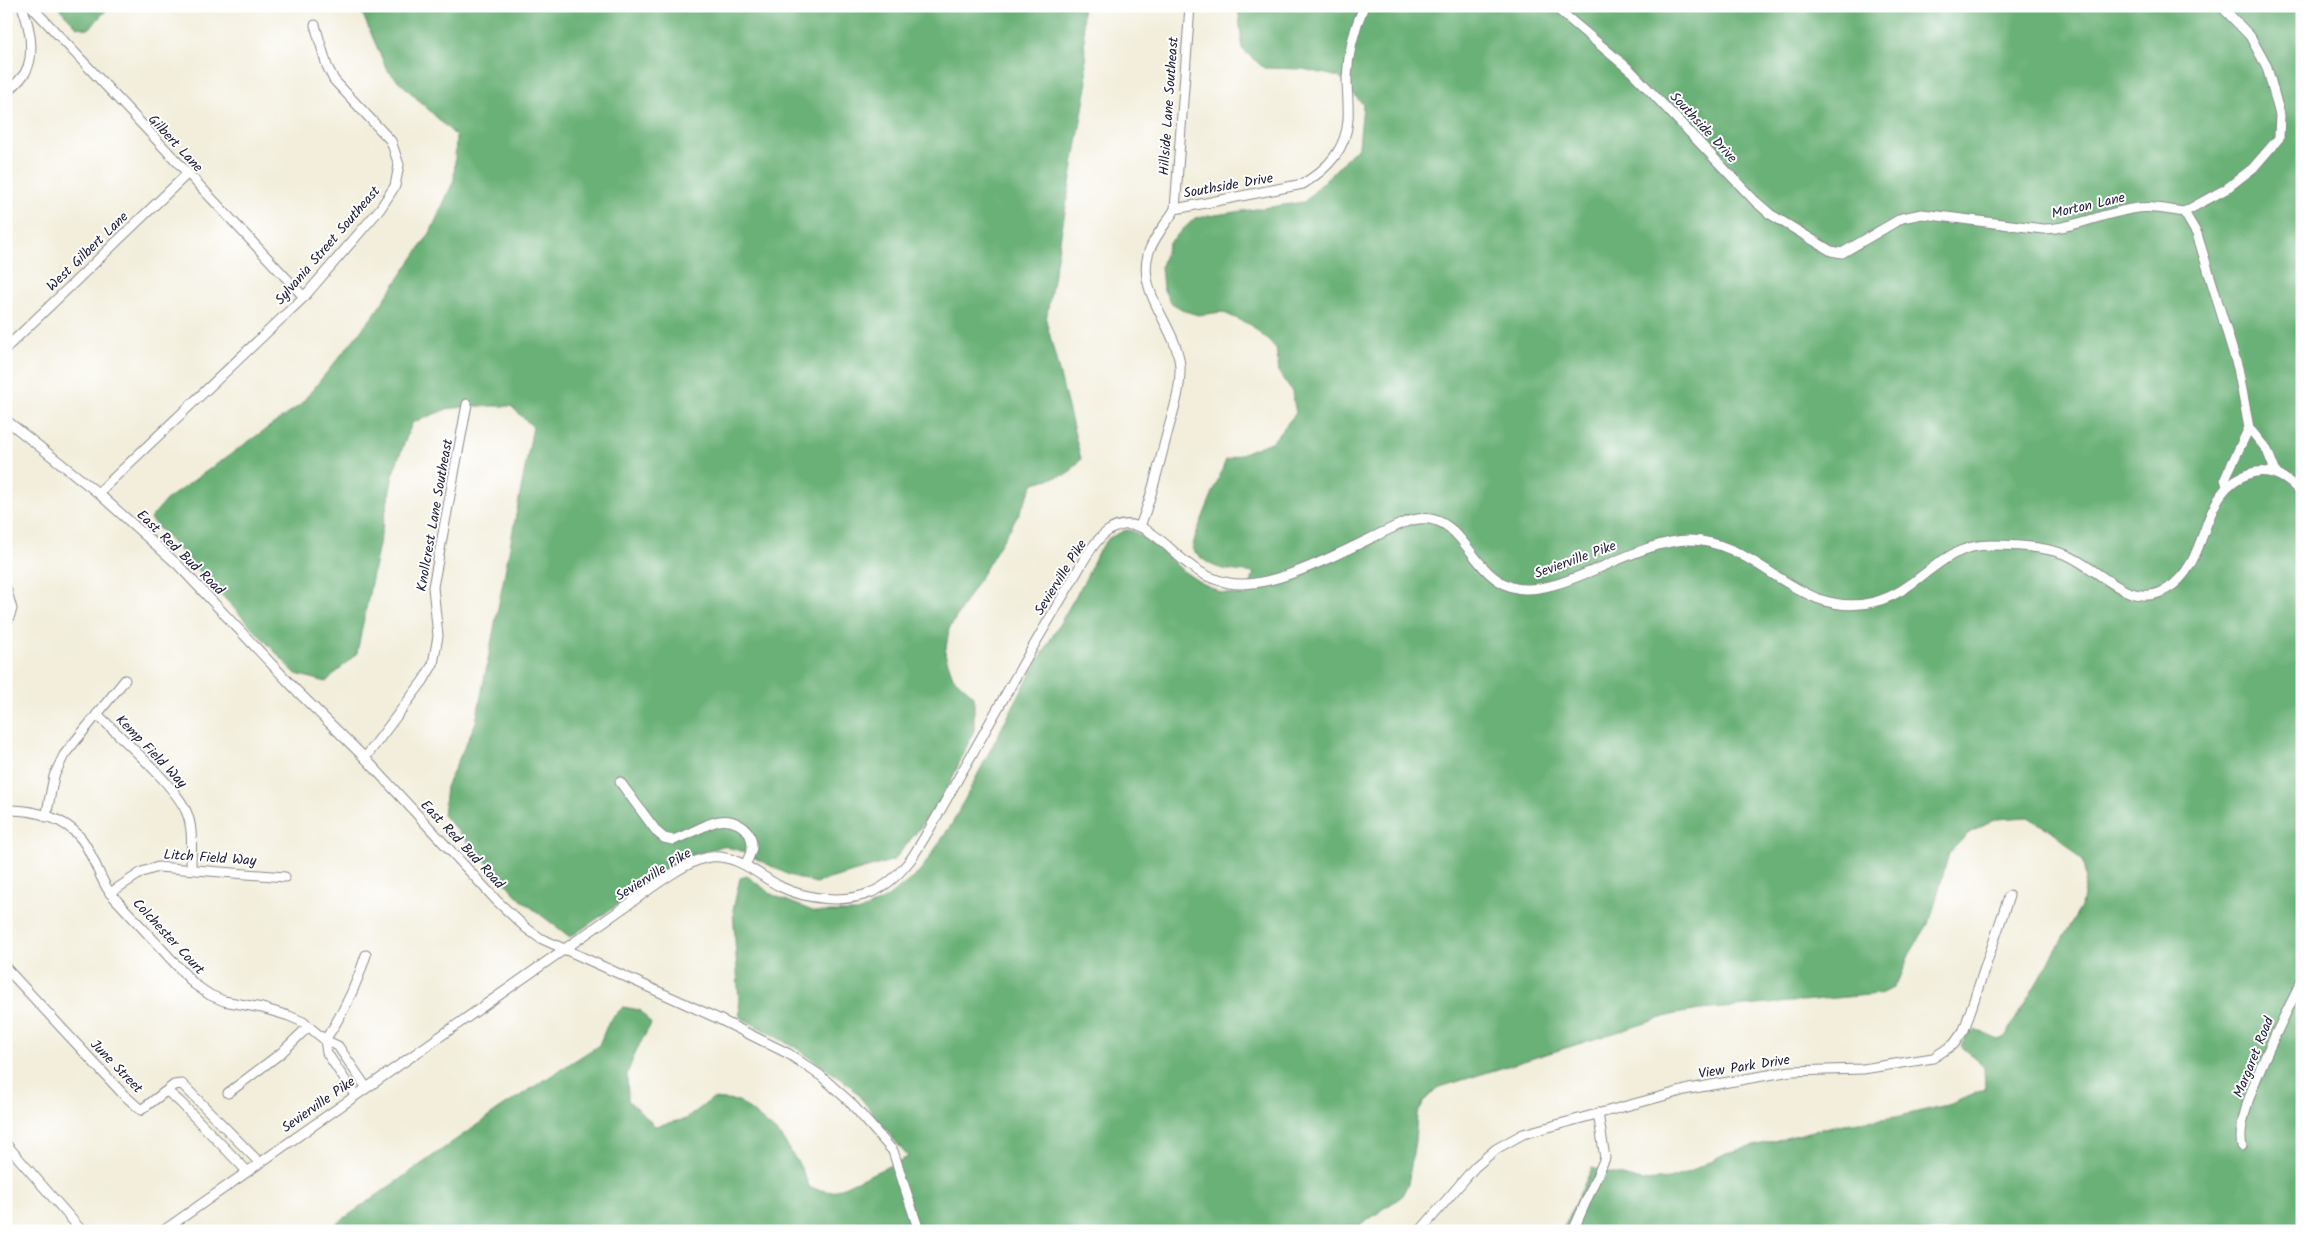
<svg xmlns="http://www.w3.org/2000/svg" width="2308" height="1237" font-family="Kalam,sans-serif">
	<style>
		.forest { fill: #6ab177; stroke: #466a59 }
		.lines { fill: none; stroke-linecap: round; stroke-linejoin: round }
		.minor-casing { stroke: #8a888b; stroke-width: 11 }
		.minor { stroke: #fff; stroke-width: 9 }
		.labels { text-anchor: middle; stroke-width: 4; stroke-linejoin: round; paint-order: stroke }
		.street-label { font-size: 14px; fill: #22223b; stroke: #fff }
	</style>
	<rect width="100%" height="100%" fill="#fff"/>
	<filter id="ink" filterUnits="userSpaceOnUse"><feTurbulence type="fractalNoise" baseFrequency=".02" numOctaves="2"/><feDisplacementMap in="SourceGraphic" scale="10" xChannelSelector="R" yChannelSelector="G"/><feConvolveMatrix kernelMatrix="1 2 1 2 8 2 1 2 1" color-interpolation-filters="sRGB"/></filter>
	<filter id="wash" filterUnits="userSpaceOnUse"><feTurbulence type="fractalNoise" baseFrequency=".0096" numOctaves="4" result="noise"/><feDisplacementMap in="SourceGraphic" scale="20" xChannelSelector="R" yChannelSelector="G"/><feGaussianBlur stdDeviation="1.12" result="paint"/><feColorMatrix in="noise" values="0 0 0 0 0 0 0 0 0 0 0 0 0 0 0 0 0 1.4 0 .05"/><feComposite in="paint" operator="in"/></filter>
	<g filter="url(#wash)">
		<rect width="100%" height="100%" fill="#f2eedb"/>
		<g class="forest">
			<polygon points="57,6 110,6 89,29 77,27"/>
			<polygon points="359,6 1082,6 1087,86 1046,320 1081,459 1068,474 1034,483 1017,517 949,629 945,654 953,677 974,696 974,730 943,799 894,860 816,883 789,875 741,851 723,846 690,856 570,937 520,899 443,815 446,787 476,722 533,427 511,406 472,406 447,409 412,423 394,470 357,653 326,682 296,674 150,519 166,500 300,405 373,316 430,233 454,180 456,136 387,70"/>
			<path d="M1235,6H2302V1231H1562L1592,1168L1642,1181L1670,1179L1693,1170L1726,1153L1837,1125L1896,1117L1951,1104L1985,1089L1984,1066L1961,1046L1966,1037L1975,1029L1998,1040L2005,1037L2081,907L2086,877L2082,860L2058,835L2028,817L1997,819L1969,833L1949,853L1930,921L1909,955L1901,976L1892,988L1880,994L1701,1010L1675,1014L1437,1088L1424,1101L1417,1115L1415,1141L1408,1184L1401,1197L1352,1231H326L501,1108L599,1045L609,1021L623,1007L640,1010L651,1024L636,1051L627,1074L628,1100L655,1126L686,1119L712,1099L739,1101L781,1136L800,1166L810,1188L833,1192L908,1157L851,1086L796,1048L740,1017L733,910L740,878L747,876L773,895L815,912H858L885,899L919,873L953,822L1021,691L1086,578L1098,552L1109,538L1126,530L1132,531L1148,539L1183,571L1198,581L1222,593L1247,596L1254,573C1224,569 1214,572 1192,549L1196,534L1226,460L1273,441L1296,413L1292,392L1279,373L1276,348L1251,325L1222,312L1198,315L1185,311L1170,302L1163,288L1161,266L1169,243L1195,218L1304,202L1359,146L1363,105L1339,77L1303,69L1264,68L1242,49L1239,14Z"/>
		</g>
	</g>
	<g filter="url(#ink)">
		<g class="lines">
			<defs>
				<g id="minor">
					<polyline points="31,6 304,297"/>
					<path d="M1554,6L1631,71L1755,201L1770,214L1831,251L1842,253L1902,218L1922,214L2043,229C2076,228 2105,212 2138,208C2153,206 2169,210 2184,212"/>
					<path d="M6,93C13,87 20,80 25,73C36,54 29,25 22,6"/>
					<polyline points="1175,209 1190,6"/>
					<polyline points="2184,212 2197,234 2238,368 2249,428 2267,450 2276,473"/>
					<polyline points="2184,212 2226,189 2253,168 2279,138 2280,115 2267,67 2250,36 2221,6"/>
					<polyline points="6,348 187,174"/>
					<polyline points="6,420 98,493 178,565 298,692 365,758 497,901 526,928 540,938 719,1019 789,1054 821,1076 849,1101 893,1151 919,1231"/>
					<polyline points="2227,486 2225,479 2228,472 2249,428"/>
					<polyline points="98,493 304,297 380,209 395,186 399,165 391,141 334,80 327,66 315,25"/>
					<path d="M1140,526C1152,497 1158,468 1166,438C1172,414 1181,392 1180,367C1178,328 1137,295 1148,255C1152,239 1167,223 1175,209L1303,184C1327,169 1346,150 1348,120C1349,106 1347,92 1347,78C1348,52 1354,29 1364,6"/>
					<polyline points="6,588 12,609 6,626"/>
					<path d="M97,714C120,737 174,784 186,811C194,828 191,850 191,868"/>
					<polyline points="365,758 423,681 433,664 438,636 433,587 467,404"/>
					<path d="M620,782L657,832L664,838L673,840C687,835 699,828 712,823C730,816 752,826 752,846C752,852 748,859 745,865"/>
					<path d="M6,810C33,809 67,818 83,841C94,857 99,877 110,893L194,984L210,995L224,1001L262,1008L289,1016L303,1022L325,1040L338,1046L366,1087"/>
					<polyline points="46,817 54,776 64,755 125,680"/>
					<polyline points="110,893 142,872 158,867 285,877"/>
					<polyline points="6,968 123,1094 141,1110 174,1085 182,1084 259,1162"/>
					<path d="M325,1040C344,1013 356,986 366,955"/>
					<polyline points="325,1040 327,1053 355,1095"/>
					<polyline points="167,1091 180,1102 247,1171"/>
					<polyline points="228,1093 281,1053 309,1026"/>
					<polyline points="6,1144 82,1231"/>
					<path d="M2242,1146C2233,1113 2286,1013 2302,981"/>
					<path d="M163,1231L626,906C646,892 687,859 711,857C739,855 758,875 781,887C806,899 845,904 872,892C887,886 901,872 911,859C933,826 951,790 971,756C1001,702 1032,648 1064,594C1076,576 1090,543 1108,531C1140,510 1164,546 1187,563C1199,573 1213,580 1229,583C1276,592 1359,542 1403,523C1462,500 1466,573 1512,587C1557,601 1635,540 1689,540C1759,540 1798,621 1874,602C1922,590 1938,545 1991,545C2014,545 2041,546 2064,554C2098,566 2129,612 2167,589C2214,561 2196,484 2256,472C2275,469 2290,480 2302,494"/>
					<polyline points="1420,1231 1475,1167 1496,1149 1523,1134 1689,1089 1791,1071 1863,1069 1933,1058 1954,1044 1964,1030 2009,896"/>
					<polyline points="1573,1231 1605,1158 1598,1113"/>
				</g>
			</defs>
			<use href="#minor" class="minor-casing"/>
			<use href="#minor" class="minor"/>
		</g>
	</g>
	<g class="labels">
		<g class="street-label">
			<text transform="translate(1168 106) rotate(-86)" y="5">Hillside Lane Southeast</text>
			<text transform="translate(1704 127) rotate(47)" y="5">Southside Drive</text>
			<text transform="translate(176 143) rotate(47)" y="5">Gilbert Lane</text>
			<text transform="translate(1228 185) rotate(-10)" y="5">Southside Drive</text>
			<text transform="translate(2088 205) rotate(-13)" y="5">Morton Lane</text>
			<text transform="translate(327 245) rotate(-49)" y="5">Sylvania Street Southeast</text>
			<text transform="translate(87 251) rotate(-44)" y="5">West Gilbert Lane</text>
			<text transform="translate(434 515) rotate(-80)" y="5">Knollcrest Lane Southeast</text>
			<text transform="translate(181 552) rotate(44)" y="5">East Red Bud Road</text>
			<text transform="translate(1575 559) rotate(-20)" y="5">Sevierville Pike</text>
			<text transform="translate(1060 577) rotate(-58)" y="5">Sevierville Pike</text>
			<text transform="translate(152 751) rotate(46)" y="5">Kemp Field Way</text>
			<text transform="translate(463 844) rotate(47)" y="5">East Red Bud Road</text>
			<text transform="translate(210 857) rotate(4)" y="5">Litch Field Way</text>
			<text transform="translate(653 874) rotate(-32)" y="5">Sevierville Pike</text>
			<text transform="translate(169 936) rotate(47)" y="5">Colchester Court</text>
			<text transform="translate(2253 1057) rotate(-68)" y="5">Margaret Road</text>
			<text transform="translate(117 1066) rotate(46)" y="5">June Street</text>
			<text transform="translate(1744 1066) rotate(-9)" y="5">View Park Drive</text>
			<text transform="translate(318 1104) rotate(-35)" y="5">Sevierville Pike</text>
		</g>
	</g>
	<rect width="2308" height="1237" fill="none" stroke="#fff" stroke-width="25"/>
</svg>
